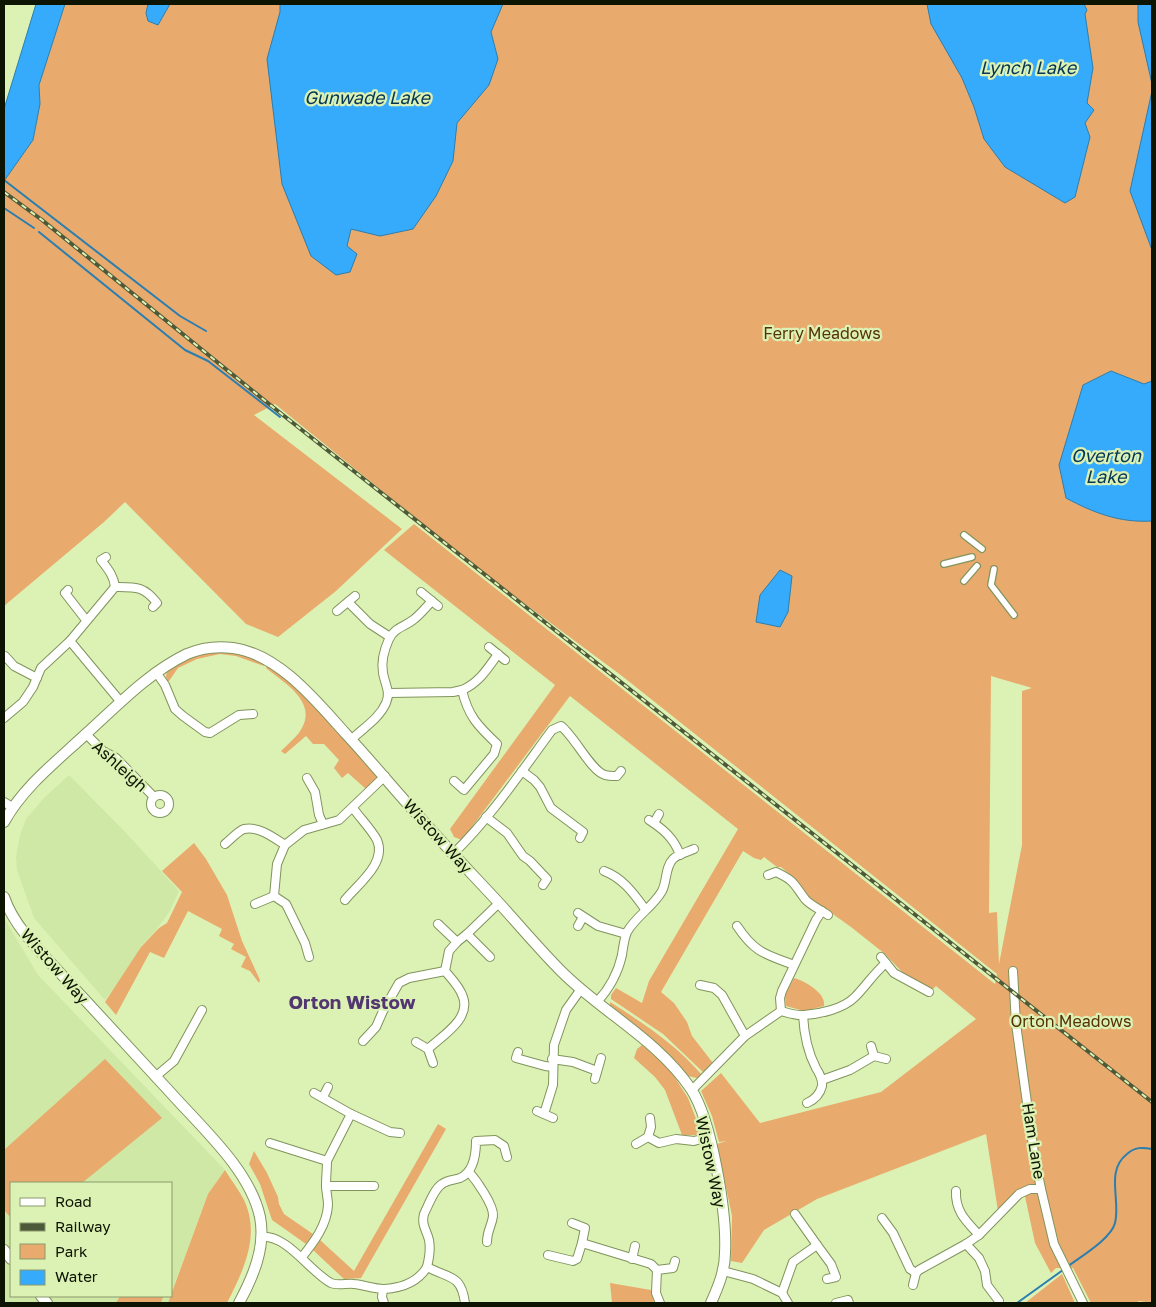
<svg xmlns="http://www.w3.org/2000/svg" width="1156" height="1307" font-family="'Golos Text',sans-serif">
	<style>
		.built { fill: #d0e8a5 }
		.green { fill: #e9aa6d; fill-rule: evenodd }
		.water { fill: #37abfb; stroke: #2a7eb0 }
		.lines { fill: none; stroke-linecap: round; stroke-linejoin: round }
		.stream { stroke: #2a7eb0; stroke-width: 2 }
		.pedestrian-casing { stroke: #81945c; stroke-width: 8 }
		.minor-casing { stroke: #81945c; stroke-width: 10 }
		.tertiary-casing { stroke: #81945c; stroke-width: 12 }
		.pedestrian { stroke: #fff; stroke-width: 5.5 }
		.minor { stroke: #fff; stroke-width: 8 }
		.tertiary { stroke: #fff; stroke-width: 10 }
		.rail-casing { stroke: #4e5939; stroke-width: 4 }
		.rail { stroke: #dcf2b5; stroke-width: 2; stroke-dasharray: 5.5; stroke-linecap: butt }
		.labels { text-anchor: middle; stroke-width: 4.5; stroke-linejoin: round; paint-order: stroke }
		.park-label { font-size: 16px; fill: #563208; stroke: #dcf2b5 }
		.street-label { font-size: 16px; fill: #0d1401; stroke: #dcf2b5 }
		.water-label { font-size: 18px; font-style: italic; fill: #063655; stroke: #dcf2b5 }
		.quarter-label { font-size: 19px; font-weight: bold; fill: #523671; stroke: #dcf2b5 }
	</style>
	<rect width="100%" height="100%" fill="#dcf2b5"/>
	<g class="built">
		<polygon points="69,775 129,836 179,891 170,911 155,931 141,946 128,970 105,1000 34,918 17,870 16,857 20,835 26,819 44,798"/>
		<polygon points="4,918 38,975 225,1170 208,1194 171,1294 171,1183 11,1183 11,1296 171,1296 168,1303 4,1303"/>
	</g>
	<g class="green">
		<path d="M65,4H1152V1303L1139,1301L1136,1303H1091L1073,1268H1056L1051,1273L1035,1243L1023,1187L1019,1189L998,1211L986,1134L817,1199L764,1230L742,1263L731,1261L732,1216L717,1144L726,1141L719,1142L712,1116L701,1091L721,1073L760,1123L881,1092L976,1019L936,986L933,989L905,975L885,954L851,927L809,897L796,880L781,867H777L764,857L761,860L754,858L743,851L661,992L674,1003L687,1022L692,1036L713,1063L704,1073L663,1034L611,999V995L616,988L642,1003L649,981L738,829L570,696L462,840L454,837L450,829L555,685L384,550L414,524L995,984L997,974L622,676L486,575L275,404L254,415L402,529L336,591L278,637L246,624L125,502L104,522L4,606V181L33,140L40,104L39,85ZM991,676L1032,688L1022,691V845L999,964L997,912L989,913Z"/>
		<polygon points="211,651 240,652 265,664 264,666 236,656 220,654 197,659 178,668 169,681 167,682 166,676 168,668 185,659"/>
		<path d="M268,665L297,687L379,775V779L367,790L348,773L342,778L334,768L339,760L324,744H313L306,736L285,754L281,751C287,745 293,740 298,734C321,704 287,685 266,668Z"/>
		<polygon points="194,843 206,859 227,895 242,941 260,980 259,983 250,971 241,967 246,957 231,949 234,944 219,936 222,929 188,911 164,958 150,952 116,1015 105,1002 141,947 159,928 167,923 182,892 162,871"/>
		<path d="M794,978C805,981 826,993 824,1006L804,1011L786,1006L785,995Z"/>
		<path d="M610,1002C646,1025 674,1043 703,1076L697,1078L688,1076L659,1046L610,1006Z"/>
		<polygon points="642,1045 670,1070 688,1098 700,1129 698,1135 682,1135 665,1090 655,1077 634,1058 637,1049"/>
		<polygon points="105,1059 162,1118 82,1183 11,1183 11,1218 4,1210 4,1150"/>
		<polygon points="438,1124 446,1129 361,1278 344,1279 313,1250 320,1240 354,1271"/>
		<polygon points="254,1151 267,1173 278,1197 279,1204 284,1214 313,1234 306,1244 272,1220 260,1184 249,1164"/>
		<path d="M225,1170C231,1180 239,1190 244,1200C261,1236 243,1271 227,1303H168L208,1194Z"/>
		<polygon points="1062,1274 1075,1303 1025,1303"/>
		<polygon points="610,1283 651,1290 654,1302 612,1303"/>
		<polygon points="120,1296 162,1296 163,1297 161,1303 116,1303"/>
	</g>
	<g class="water">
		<polygon points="36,4 65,4 39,85 40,104 33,140 4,181 4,109"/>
		<polygon points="148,4 170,4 158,25 148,21 146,13"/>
		<polygon points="280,4 503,4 491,32 498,59 489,85 457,123 453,161 436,196 413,229 380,236 351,229 347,246 357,254 350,272 336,275 311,256 282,184 267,59 280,12"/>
		<polygon points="927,4 1084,4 1087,10 1085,14 1093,68 1087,103 1094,110 1085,123 1090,137 1075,197 1065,203 1005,167 984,139 974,107 962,78 931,24"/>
		<polygon points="1138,4 1152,4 1152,84 1138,22"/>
		<polygon points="1152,91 1152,250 1130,191"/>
		<path d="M1111,371L1144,384L1152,381V521C1120,523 1094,513 1066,498L1059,465L1083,385Z"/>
		<polygon points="780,570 792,576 788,612 780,627 756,622 760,595"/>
	</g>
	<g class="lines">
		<g class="stream">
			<polyline points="4,180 180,316 206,331"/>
			<polyline points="4,208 34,228"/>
			<polyline points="39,232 185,350 208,361 280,417"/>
			<path d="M1067,1267C1080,1257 1111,1239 1115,1223C1121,1201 1105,1171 1127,1154C1135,1147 1142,1147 1152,1149"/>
			<polyline points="1017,1303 1063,1270"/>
		</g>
		<defs>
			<g id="pedestrian">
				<polyline points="964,535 982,549"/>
				<polyline points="944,564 972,557"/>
				<polyline points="994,569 991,585 1014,615"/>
				<polyline points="964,581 977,566"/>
			</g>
			<g id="minor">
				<path d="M106,557L101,560C108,569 114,576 115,587"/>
				<polyline points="68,590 65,593 86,620"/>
				<polyline points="421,592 438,606"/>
				<polyline points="348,602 370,624 390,637"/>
				<polyline points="337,611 355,596"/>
				<polyline points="489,647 505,660"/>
				<polyline points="5,656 14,666 37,678"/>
				<polyline points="156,672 165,685 175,709 183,716 205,732 210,733 239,715 253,714"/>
				<path d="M462,690C479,683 488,668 498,654"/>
				<path d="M389,693L453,692L462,690C468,716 478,726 497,744L494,754L464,790L454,781"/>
				<path d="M120,701L70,641L115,587C136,587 144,586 157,603L153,607"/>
				<polyline points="4,718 23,702 33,687 41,668 70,641"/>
				<polyline points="86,734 103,751 116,758 154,797"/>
				<path d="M351,740C363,728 379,719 386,703C391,692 385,685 383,673C381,662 384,650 389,639C394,628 404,627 413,620C420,615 426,607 432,601"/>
				<polyline points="522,771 534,780 540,787 551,808 583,832 580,838"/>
				<polyline points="307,778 315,792 319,815 323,824"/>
				<circle cx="160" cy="804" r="9"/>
				<polyline points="4,802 12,807"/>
				<polyline points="486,817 507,833 523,856 530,861 547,879 543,885"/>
				<path d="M649,820C663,829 674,838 680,855"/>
				<polyline points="654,823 659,814"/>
				<path d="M225,844C230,840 238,831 244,829C259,826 274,838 285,845"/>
				<path d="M453,854C491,817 521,772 552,730L561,726C575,737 591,771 605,775C608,776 613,776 617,776L621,771"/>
				<path d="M604,871C623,878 634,894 645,909"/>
				<path d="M768,875L776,872C795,881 793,883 805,899C810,905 821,910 828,915"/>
				<path d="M345,900C358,884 387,863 377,840C371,829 360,818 353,808"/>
				<polyline points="255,904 274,896"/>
				<polyline points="578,913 598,926 626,934"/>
				<polyline points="438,924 457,942"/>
				<polyline points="578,926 583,917"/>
				<path d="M737,926C755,953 765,954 794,965"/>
				<polyline points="467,934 490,957"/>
				<polyline points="309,957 305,943 286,904 274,896 277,864 285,845 304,830 339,820 385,776"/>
				<polyline points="881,957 894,973 929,992"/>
				<polyline points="1013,971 1016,1024 1034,1153 1041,1189 1054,1244 1083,1303"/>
				<polyline points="700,985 714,988 722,995 745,1036"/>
				<path d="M597,1002C610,988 618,973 622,955C623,948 624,939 627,932C636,916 653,907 662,891C667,882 665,867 673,859C678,854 688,852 694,849"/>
				<polyline points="781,1011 780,998 782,991 816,920 822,911"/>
				<path d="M803,1015C804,1034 807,1051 816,1068C819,1073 823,1079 822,1086C820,1094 814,1100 807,1103"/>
				<polyline points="363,1041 376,1027 383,1011 399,983 409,978 445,971"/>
				<polyline points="416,1042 428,1049 433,1063"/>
				<polyline points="871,1046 874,1056 886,1059"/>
				<path d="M428,1049C442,1036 471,1019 463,997C460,987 451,978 445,971L449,951L457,942L467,934L499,903"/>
				<polyline points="518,1052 516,1058 545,1066 553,1067"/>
				<polyline points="552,1059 573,1062 597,1071"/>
				<polyline points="155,1077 174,1061 202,1010"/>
				<polyline points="595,1079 601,1058"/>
				<polyline points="822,1080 850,1070 874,1056"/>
				<path d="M692,1090L745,1036L781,1011C788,1013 797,1016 804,1015C820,1014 843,1009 855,997C866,986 874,973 886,963"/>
				<polyline points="314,1093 351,1114 327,1161"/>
				<polyline points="323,1097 328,1087"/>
				<polyline points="537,1111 553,1118"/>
				<polyline points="351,1114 390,1132 400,1133"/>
				<polyline points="544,1114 553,1085 554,1045 566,1010 581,989"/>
				<polyline points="650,1118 651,1127 648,1137 659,1143 676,1139 694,1141 709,1137"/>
				<path d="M270,1143L327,1161C327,1169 326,1177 326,1185C326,1192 328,1198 328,1205C327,1225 314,1242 302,1257"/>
				<polyline points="636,1144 648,1137"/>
				<path d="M469,1172C476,1180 494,1205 493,1216C492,1225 487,1231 487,1242"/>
				<polyline points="326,1186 374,1186"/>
				<path d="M956,1191C955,1211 966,1221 979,1235"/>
				<polyline points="795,1214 817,1245"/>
				<polyline points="882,1218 893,1233 910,1269 916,1273"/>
				<polyline points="572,1223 585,1228 582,1243"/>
				<path d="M261,1237C287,1234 310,1272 331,1283C338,1286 347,1283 354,1284C364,1285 374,1289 384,1289C401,1288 418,1282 427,1267C450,1279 461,1274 465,1303"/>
				<polyline points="966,1244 979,1258 985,1271 987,1285 999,1301"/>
				<polyline points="548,1255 573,1261 577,1259 582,1243 651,1264 657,1270"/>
				<polyline points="632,1259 635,1246"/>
				<path d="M427,1267C429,1259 431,1250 429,1240C427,1231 421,1225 424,1214C428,1206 434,1189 442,1184C447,1180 454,1180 460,1178C474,1172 476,1154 476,1141L495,1140L504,1146L507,1157"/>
				<polyline points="723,1271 753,1279 782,1293 793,1262 817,1245 831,1264 836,1277 827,1279"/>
				<polyline points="913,1285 916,1273 919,1270 966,1244 979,1235 1019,1194 1030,1189 1041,1189"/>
				<polyline points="383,1289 382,1297 384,1303"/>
				<polyline points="782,1293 788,1303"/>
				<polyline points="660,1303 656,1293 657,1270 673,1268 675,1261"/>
				<polyline points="836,1303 848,1300 849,1303"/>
			</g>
			<g id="tertiary">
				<path d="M4,822C24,786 57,761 87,733C119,704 148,673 187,654C201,648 218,646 233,648C279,654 317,702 346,734C373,763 397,793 424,822C448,849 474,876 499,903C520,926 540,950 562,972C602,1012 658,1040 691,1089C712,1121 727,1214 725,1253C725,1271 718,1287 711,1303"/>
				<path d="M4,897C14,927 41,952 62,975C98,1014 134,1053 170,1092C201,1127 250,1170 260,1217C266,1247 253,1277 239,1303"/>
				<polyline points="4,1250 11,1259"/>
				<polyline points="41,1296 47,1303"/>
			</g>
		</defs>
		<use href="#pedestrian" class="pedestrian-casing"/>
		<use href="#minor" class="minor-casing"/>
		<use href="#tertiary" class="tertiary-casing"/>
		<use href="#pedestrian" class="pedestrian"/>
		<use href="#minor" class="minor"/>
		<use href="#tertiary" class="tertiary"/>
		<defs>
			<polyline id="rail" points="4,192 42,220 269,404 1152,1102"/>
		</defs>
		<use href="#rail" class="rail-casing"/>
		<use href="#rail" class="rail"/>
	</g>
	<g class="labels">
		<g class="park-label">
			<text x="822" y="339">Ferry Meadows</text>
			<text x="1071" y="1027">Orton Meadows</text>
		</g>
		<g class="street-label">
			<text transform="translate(120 766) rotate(42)" y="6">Ashleigh</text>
			<text transform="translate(438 836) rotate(48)" y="6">Wistow Way</text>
			<text transform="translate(55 966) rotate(49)" y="6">Wistow Way</text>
			<text transform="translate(1034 1141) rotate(81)" y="6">Ham Lane</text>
			<text transform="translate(711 1162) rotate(78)" y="6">Wistow Way</text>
		</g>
		<g class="water-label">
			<text x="1028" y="74">Lynch Lake</text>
			<text x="367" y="104">Gunwade Lake</text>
			<text x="1106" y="462">Overton<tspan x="1106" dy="21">Lake</tspan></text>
		</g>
		<g class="quarter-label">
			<text x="352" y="1009">Orton Wistow</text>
		</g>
	</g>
	<rect width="1156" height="1307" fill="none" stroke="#0d1401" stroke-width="10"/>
	<rect x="10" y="1182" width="162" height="115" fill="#dcf2b5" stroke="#89996d"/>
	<rect x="20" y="1198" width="25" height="8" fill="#ffffff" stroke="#89996d"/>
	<text x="55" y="1207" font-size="15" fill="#0d1401">Road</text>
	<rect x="20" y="1223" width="25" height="8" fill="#4e5939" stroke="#89996d"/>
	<text x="55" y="1232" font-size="15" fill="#0d1401">Railway</text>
	<rect x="20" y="1244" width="25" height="15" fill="#e9aa6d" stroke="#89996d"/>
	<text x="55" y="1257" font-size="15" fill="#0d1401">Park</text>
	<rect x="20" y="1270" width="25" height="15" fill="#37abfb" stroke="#89996d"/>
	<text x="55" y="1282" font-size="15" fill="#0d1401">Water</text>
</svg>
